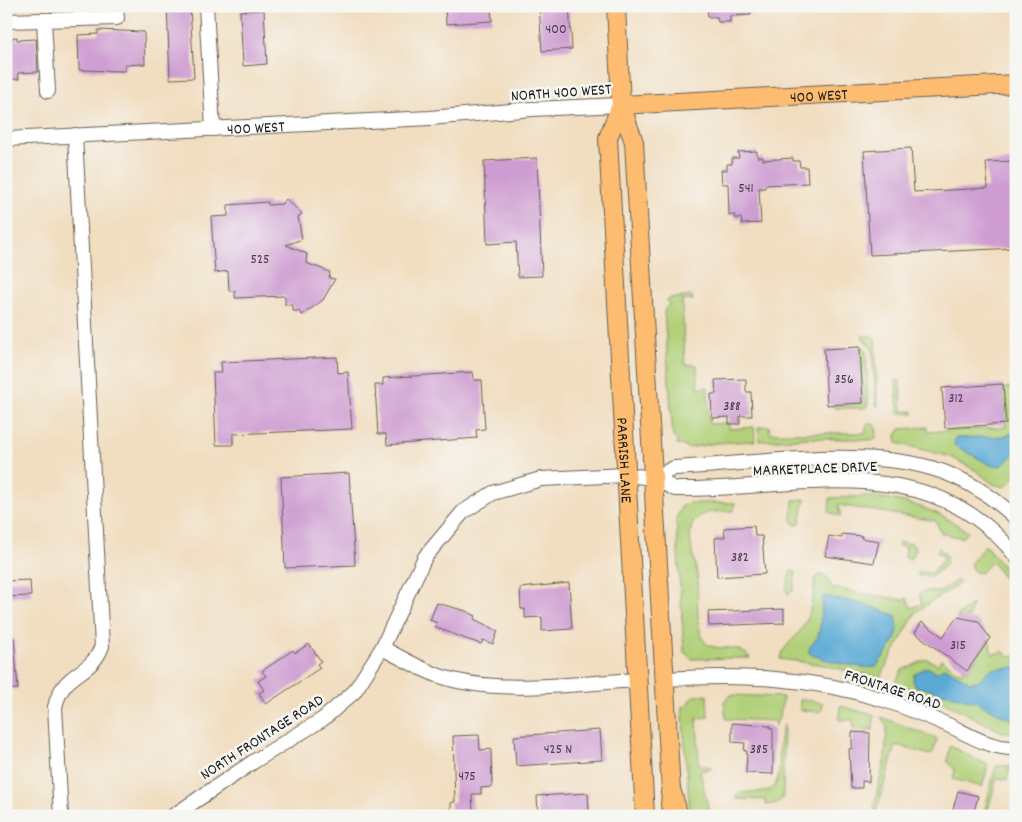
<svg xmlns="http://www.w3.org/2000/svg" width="1022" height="822" font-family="Dekko,sans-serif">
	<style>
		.green { fill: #b1d078; stroke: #66764a }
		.water { fill: #5aaad5; stroke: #3b6378 }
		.building { fill: #ce9cd1 }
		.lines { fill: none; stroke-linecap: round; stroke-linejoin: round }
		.minor-casing { stroke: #676055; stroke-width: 16 }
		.major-casing { stroke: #676055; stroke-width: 20 }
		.highway-casing { stroke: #676055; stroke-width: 22 }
		.minor { stroke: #fff; stroke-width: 14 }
		.major { stroke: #fdbc70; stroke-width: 18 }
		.highway { stroke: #fdbc70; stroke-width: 20 }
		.labels { text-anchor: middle; stroke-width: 5; stroke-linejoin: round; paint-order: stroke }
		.number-label { font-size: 14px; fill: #483c49 }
		.street-label { font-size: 16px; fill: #1c1c1c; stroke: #f6f6f2 }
	</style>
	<rect width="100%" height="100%" fill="#f6f6f2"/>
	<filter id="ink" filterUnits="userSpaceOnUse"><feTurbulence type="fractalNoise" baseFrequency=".02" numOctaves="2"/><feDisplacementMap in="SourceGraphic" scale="10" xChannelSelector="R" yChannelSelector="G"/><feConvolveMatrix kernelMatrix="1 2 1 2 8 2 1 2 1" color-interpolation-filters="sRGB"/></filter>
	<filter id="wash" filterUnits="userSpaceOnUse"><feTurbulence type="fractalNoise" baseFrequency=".0096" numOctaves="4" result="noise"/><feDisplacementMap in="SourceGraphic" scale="20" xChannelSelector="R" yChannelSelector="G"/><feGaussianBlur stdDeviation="1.12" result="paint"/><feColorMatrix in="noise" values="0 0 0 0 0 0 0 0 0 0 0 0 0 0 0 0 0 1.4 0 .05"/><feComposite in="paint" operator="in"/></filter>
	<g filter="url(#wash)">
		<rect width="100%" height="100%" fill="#f1ddbf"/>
		<g class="green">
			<polygon points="692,296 693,300 682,301 685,364 697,365 698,388 708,387 709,424 729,423 729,429 754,427 755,441 716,443 688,448 677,444 677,440 673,437 664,311 669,304 667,301 669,299"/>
			<polygon points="861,336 872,336 875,339 878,407 876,405 872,348"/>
			<polygon points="860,346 864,347 866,351 868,405 864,408 835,408 832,405 863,403"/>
			<polygon points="896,380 900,380 902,411 913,411 913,414 898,413"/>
			<polygon points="1016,386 1016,476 1005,487 993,484 975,470 951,457 897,443 896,435 900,429 927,427 928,432 1006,427 1003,389"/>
			<polygon points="867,423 875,425 877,432 875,440 810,438 759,441 758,427 769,426 770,433 865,433"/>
			<path d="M867,496C905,500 937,509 968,532L962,538L941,533L936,521L838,505L841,517L829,512L830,498Z"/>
			<polygon points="805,499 800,523 795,525 792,520 793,500"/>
			<path d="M689,503H735L733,511C720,512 701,510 694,522C685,535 695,560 697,574C699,591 694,630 705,642C715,654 736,640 750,658L692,659L684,652L676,519L681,507Z"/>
			<polygon points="899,542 912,544 915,547 915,552 910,559 905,558 906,548 899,546"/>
			<polygon points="985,545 1016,582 1009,586 992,562 981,573 975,572 971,568 971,563"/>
			<polygon points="939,548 947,556 946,564 932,577 917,575 918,572 931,573 943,560 943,555 936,552"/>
			<polygon points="791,570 796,572 793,591 788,594 786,589"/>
			<path d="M819,575L826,576L832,588L903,600L907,598L911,608L922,604L919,594L924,591L940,592L957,580L960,583L916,612L887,664L881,678L818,664L780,659C783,645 795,640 802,628C812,613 813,596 815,579Z"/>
			<polygon points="972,604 969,618 965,617 963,620 957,616"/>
			<polygon points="989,640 992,654 1004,652 1008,657 1016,656 1016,733 1002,732 942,701 895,683 902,670 927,659 938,665 941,659 961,673 964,669 967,671"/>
			<polygon points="707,695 708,717 697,718 699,765 711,767 711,769 700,771 710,816 690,816 682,706 686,707 694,696"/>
			<polygon points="731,695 783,697 780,715 775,726 774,721 726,719 724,701"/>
			<polygon points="800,699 823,703 822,709 819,712 800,710"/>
			<polygon points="840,706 874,715 873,730 853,729 853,720 839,720"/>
			<polygon points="881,717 937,739 933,753 930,755 896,745 876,812 874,806 885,758 887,727"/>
			<path d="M784,725L783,798L777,803L766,805V800L737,799L736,795C746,789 760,795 771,789C786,779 774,743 784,725Z"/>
			<polygon points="950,746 988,765 982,787 953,779 955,770 947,761"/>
			<polygon points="996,766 1010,766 1007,780 997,778 986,816 983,816"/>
		</g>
		<g class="water">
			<polygon points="1016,430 1016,451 1002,466 990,465 954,445 955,438 1006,436"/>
			<path d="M823,596L867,605L895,615C905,636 887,651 876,667C864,670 820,660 809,653C808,645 815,643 818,636C822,623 820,609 823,596Z"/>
			<polygon points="927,667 937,672 945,667 970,682 978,681 991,669 1016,667 1016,722 974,701 915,686 913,680 914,674"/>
		</g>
		<g id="blocks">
			<g class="building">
				<polygon points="167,6 190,6 194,78 170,79"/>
				<polygon points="445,6 491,6 492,21 446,24"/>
				<polygon points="539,6 569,6 572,49 542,51"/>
				<polygon points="707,6 750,6 751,15 730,16 730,22 718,22 717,17 708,17"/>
				<polygon points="264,10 267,64 243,66 240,11"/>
				<polygon points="98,30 144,32 145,64 125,65 125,71 79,70 78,35 98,34"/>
				<polygon points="17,37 17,40 36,39 38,72 18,73 19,79 6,79 6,38"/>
				<polygon points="911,148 914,192 988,188 986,162 1016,161 1016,248 870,255 864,151"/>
				<polygon points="757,151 757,157 763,157 763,160 793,158 793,161 799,161 800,167 807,167 808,183 765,185 765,188 759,188 761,223 742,224 741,218 735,218 735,215 729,215 728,184 722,184 721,170 727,170 727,164 732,164 732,158 739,158 738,152"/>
				<polygon points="537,158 542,276 518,277 516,242 487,244 484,161"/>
				<polygon points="286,199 302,214 298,217 302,239 286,245 307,254 306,263 330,272 329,278 335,279 323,300 302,315 299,311 293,311 293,305 285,305 285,296 235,298 235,291 229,291 228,271 215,273 211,217 228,216 228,205 268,202 268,205 282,204"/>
				<polygon points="860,347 863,403 827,405 824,349"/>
				<polygon points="337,357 338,373 348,372 352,429 233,434 233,445 216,445 213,373 222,373 221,362"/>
				<polygon points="473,372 474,380 482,380 485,429 476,430 477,438 387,445 386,434 378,434 375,385 383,385 383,378"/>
				<polygon points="746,379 746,392 751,392 752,416 740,416 740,424 729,424 729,417 712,418 711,394 716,394 715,380"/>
				<polygon points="1003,384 1006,424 945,428 942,388"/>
				<polygon points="349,473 355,565 285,568 281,477"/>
				<polygon points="754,526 755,536 762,536 765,574 717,577 715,538 725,537 724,528"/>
				<polygon points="842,534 862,536 861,538 879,541 874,563 825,556 829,536 842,538"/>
				<polygon points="30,580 31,596 6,597 6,581"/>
				<polygon points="569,583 572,629 542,631 542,617 525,618 525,609 521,609 520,588"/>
				<polygon points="437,603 466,611 476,616 474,619 498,631 493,644 483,640 481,644 466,639 435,627 437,623 430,620"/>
				<polygon points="784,609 784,623 709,626 708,612"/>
				<polygon points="957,617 978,621 990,638 967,671 915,633 922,622 943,637"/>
				<polygon points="6,638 14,638 18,689 6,689"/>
				<polygon points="309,644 321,661 317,664 320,668 266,704 259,693 264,690 258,681 266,676 262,671 293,650 295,653"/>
				<polygon points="732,723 770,726 770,728 773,729 773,774 746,773 747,751 744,751 745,743 732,742"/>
				<polygon points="600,730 602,760 516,766 514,736"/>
				<polygon points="852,732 870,733 869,782 862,781 862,788 851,788 849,749 852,748"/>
				<polygon points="479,735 480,750 491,749 492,787 481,788 481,794 472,794 473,813 451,815 451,802 455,802 453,736"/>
				<polygon points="958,791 978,796 973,816 951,816"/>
				<polygon points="588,793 589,816 538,816 537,796"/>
			</g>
		</g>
	</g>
	<g filter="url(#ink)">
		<use href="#blocks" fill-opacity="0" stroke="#676055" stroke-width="1"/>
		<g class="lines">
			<defs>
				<g id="minor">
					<polyline points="206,6 213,129"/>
					<polyline points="6,21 117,18 116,6"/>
					<polyline points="44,21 48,91"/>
					<path id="s1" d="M6,139L430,118L532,109L621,105"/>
					<path d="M654,478L674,468C749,464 861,447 931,468C963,477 992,496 1016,518"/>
					<path d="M382,648C400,657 418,668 437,675C493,696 578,683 637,680"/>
					<path d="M665,679C739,674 812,677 884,700C905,707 927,716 948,725C970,735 990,749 1016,748"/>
					<path d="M61,816L55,707C63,670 91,677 102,646L75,135"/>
					<path d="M173,816L253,762L323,719L354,692L382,648L425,557L463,512L493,493L541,479L626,475L654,478L675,489C796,491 927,445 1016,556"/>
				</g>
				<g id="major">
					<polyline points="616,6 621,105 634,142 671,792 670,805"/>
					<path id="s2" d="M621,105L608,138L645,816"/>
					<path id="s3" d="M621,105L1016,84"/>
				</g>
				<polyline id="highway" points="671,792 678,816"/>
			</defs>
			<use href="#minor" class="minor-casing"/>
			<use href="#major" class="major-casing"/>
			<use href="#highway" class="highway-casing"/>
			<use href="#minor" class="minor"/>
			<use href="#major" class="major"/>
			<use href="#highway" class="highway"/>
		</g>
	</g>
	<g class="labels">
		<g class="number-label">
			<text x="556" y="33">400</text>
			<text x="746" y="192">541</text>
			<text x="260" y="263">525</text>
			<text x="844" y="383">356</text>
			<text x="956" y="402">312</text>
			<text x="732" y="410">388</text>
			<text x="740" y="561">382</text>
			<text x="958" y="649">315</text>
			<text x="558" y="753">425 N</text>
			<text x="759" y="753">385</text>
			<text x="467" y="780">475</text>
		</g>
		<g class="street-label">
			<text transform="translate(561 91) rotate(-4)" y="6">NORTH 400 WEST</text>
			<text dy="6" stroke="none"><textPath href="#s3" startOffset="198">400 WEST</textPath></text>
			<text dy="6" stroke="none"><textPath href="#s1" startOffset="250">400 WEST</textPath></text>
			<text dy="6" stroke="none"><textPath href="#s2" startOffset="358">PARRISH LANE</textPath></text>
			<text transform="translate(815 467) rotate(-2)" y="6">MARKETPLACE DRIVE</text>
			<text transform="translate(893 688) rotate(18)" y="6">FRONTAGE ROAD</text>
			<text transform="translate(261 736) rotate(-33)" y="6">NORTH FRONTAGE ROAD</text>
		</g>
	</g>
	<rect width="1022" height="822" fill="none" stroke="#f6f6f2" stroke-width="25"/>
</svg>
